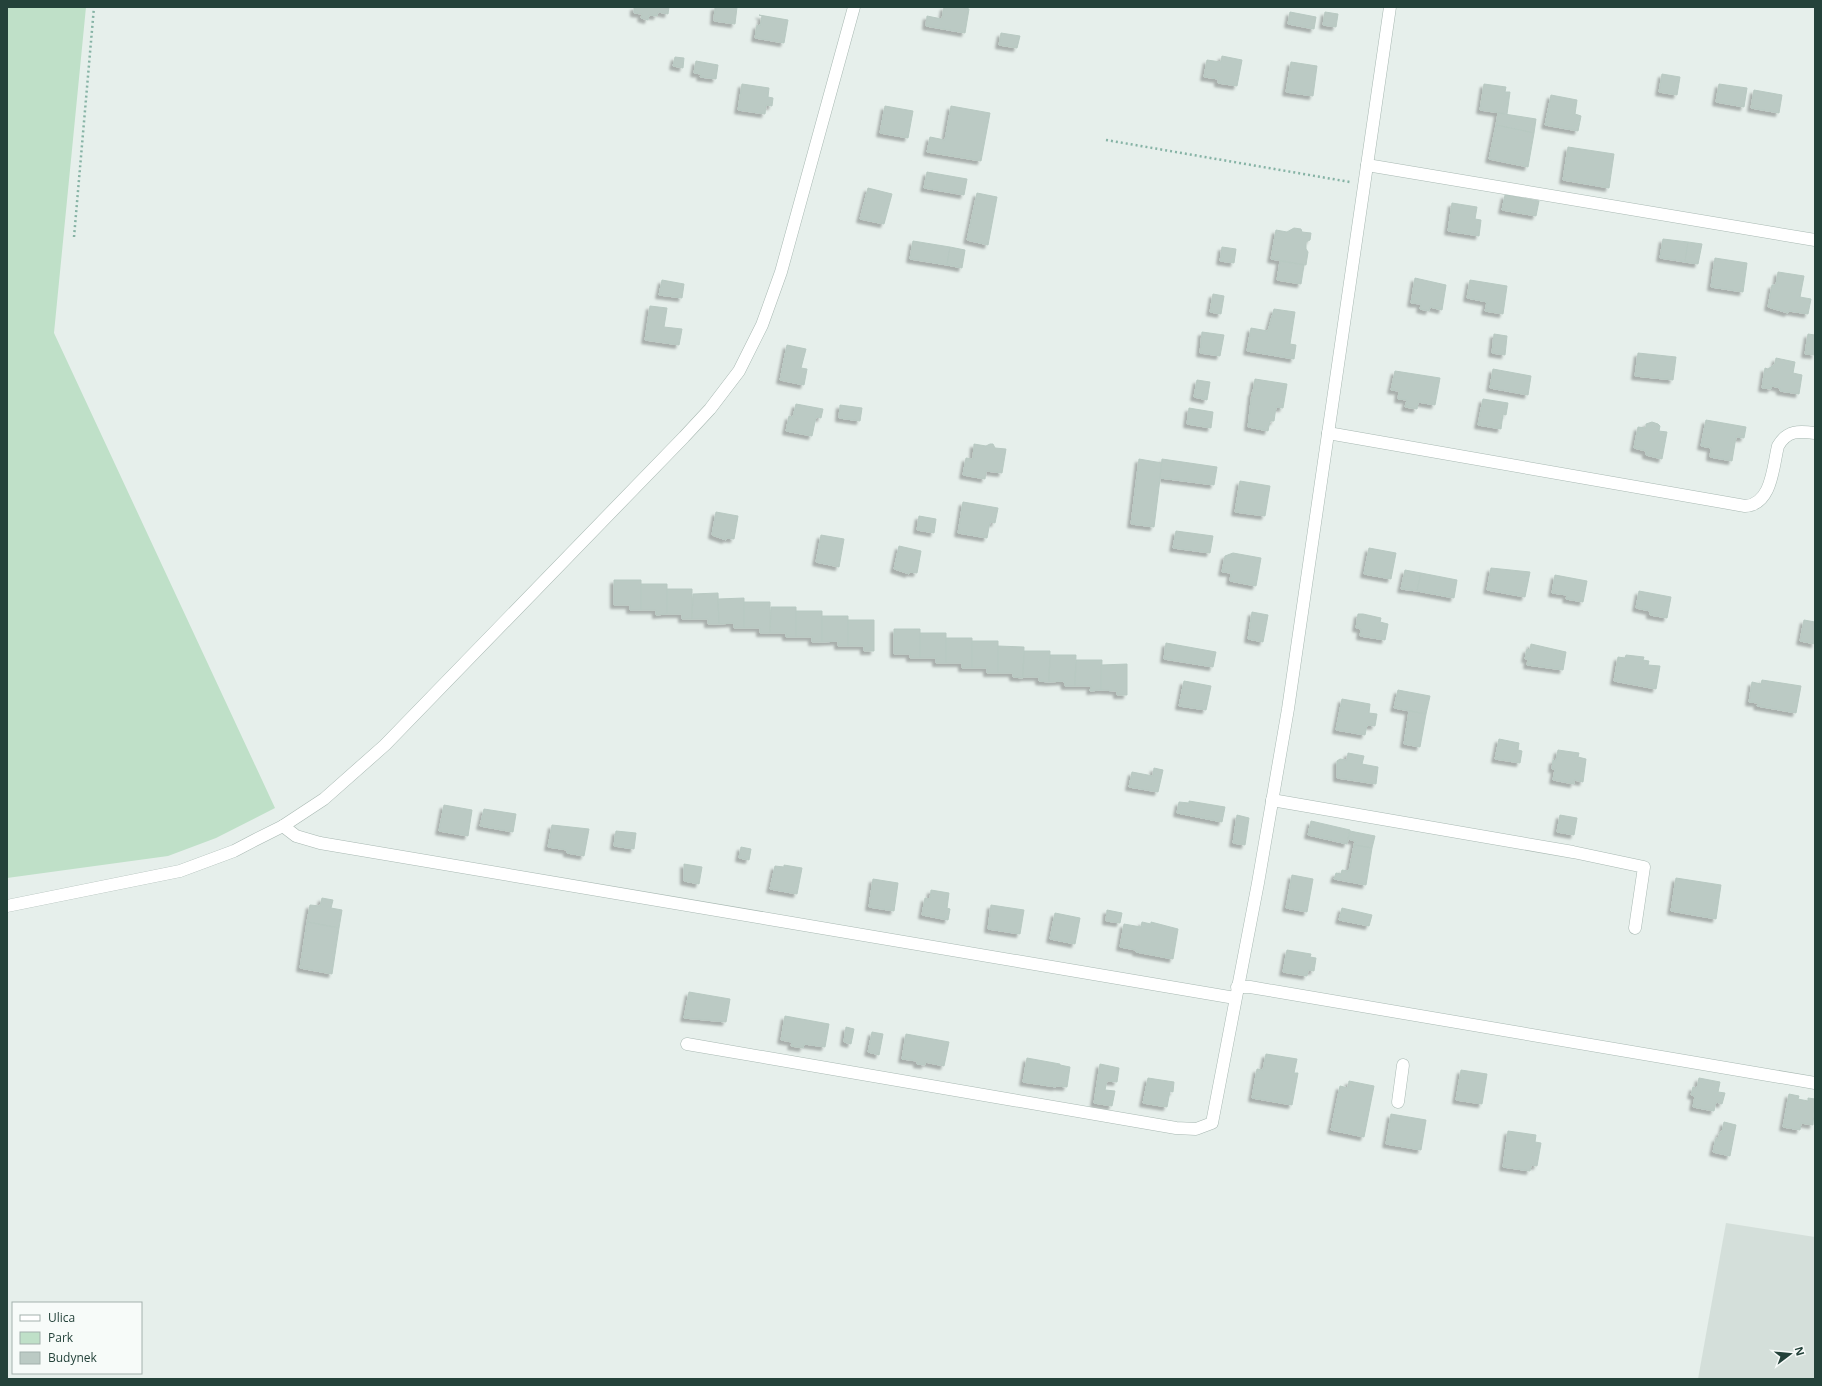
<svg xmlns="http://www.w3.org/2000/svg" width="1822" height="1386" font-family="'Open Sans',sans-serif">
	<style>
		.built { fill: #d4dfda }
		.green { fill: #bfe0c8 }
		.building { fill: #bbcac4; stroke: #b8c9c2; filter: url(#shadow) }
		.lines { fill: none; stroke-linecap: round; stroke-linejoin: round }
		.minor-casing { stroke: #a8b8b2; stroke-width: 13 }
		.path { stroke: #86b3a5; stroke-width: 2.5; stroke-dasharray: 2 3; stroke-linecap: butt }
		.minor { stroke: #fff; stroke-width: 12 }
	</style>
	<defs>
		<filter id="shadow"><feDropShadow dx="-3.5" dy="3.5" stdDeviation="1" flood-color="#0004"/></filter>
	</defs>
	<rect width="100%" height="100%" fill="#e6efeb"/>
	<polygon class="built" points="1726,1223 1815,1237 1815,1379 1698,1379"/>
	<polygon class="green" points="7,7 86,7 54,333 275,808 216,838 168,856 7,878"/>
	<g class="building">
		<polygon points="634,7 669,7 668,14 658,12 657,16 649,15 648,20 641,18 642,14 634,13"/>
		<polygon points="715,7 737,7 735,24 714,21"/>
		<polygon points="944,7 962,7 969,9 965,33 926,26 927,16 942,19"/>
		<polygon points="1290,12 1316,17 1314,29 1288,24"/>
		<polygon points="1325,12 1338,14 1336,27 1323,25"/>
		<polygon points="759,15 788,20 784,43 755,38 757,25 760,26 762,16"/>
		<polygon points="1001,33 1020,36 1017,48 999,45"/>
		<polygon points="1222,56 1242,60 1237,86 1218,83 1218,79 1204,77 1207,60 1221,62"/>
		<polygon points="675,57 684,58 683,68 673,66"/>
		<polygon points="696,61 718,65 716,79 700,77 701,74 694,73"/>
		<polygon points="1291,62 1317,66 1313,96 1286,92"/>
		<polygon points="1662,74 1680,77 1677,95 1659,92"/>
		<polygon points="742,84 769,88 768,97 773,98 772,106 766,105 765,114 738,110"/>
		<polygon points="1484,84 1506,87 1505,92 1510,92 1507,114 1480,110"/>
		<polygon points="1719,84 1747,88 1744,107 1716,102"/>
		<polygon points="1754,90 1782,95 1779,113 1751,108"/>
		<polygon points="1551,95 1577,100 1575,114 1581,116 1578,131 1545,125"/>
		<polygon points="885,106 913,111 908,138 880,133"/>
		<polygon points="951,106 990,113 981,161 927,152 930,137 945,140"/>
		<polygon points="1498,113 1536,119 1534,133 1496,125"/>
		<polygon points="1496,125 1534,133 1528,167 1489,159"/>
		<polygon points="1568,147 1614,154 1609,188 1563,180"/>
		<polygon points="927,172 967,179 964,195 924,188"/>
		<polygon points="868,188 892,194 884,224 860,219"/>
		<polygon points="977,193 997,197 988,245 967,240"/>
		<polygon points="1505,195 1539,201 1536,216 1502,210"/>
		<polygon points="1452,203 1477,207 1475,219 1481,220 1479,236 1448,231"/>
		<polygon points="1294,228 1301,229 1302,232 1311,233 1310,240 1306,242 1306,249 1308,252 1306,265 1271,259 1276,230 1287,232"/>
		<polygon points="1663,239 1688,242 1685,262 1660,258"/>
		<polygon points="913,241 950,247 947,265 910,259"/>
		<polygon points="1688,242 1702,244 1698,264 1685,262"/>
		<polygon points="950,247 965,250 962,268 947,265"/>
		<polygon points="1222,247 1236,249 1234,263 1220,261"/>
		<polygon points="1715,258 1747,263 1743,292 1711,287"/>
		<polygon points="1280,261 1304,265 1301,284 1277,280"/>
		<polygon points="1778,272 1804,276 1800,297 1811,299 1808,314 1789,311 1788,313 1768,307 1772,285 1776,285"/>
		<polygon points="1415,278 1446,285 1442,310 1430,307 1429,311 1420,309 1421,304 1411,303"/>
		<polygon points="662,280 684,284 682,298 659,295"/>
		<polygon points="1470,280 1507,286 1503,314 1485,311 1487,302 1467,298"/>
		<polygon points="1213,294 1224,296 1221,314 1210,312"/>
		<polygon points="650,306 667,308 664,327 682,329 679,345 645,340"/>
		<polygon points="1274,309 1295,312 1290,344 1296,345 1294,359 1247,351 1251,328 1268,331"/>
		<polygon points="1202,332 1224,335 1220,356 1200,353"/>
		<polygon points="1494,334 1507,336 1505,355 1492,353"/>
		<polygon points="1808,334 1815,335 1815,355 1805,354"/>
		<polygon points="787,345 806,349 801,368 807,369 804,385 780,380"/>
		<polygon points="1638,353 1676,357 1673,380 1635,376"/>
		<polygon points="1776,358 1795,362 1793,373 1802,375 1799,394 1780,391 1780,388 1772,386 1771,389 1762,388 1765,368 1768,369 1775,364"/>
		<polygon points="1493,369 1531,376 1528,395 1490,388"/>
		<polygon points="1395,371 1440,378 1435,405 1418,402 1417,409 1405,407 1407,400 1398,399 1399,391 1391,390"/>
		<polygon points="1255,379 1287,384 1283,408 1276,407 1274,421 1270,421 1268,431 1248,427 1252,392 1253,392"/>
		<polygon points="1197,380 1210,382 1207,400 1194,397"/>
		<polygon points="1483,399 1508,403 1506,415 1503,414 1501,429 1478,425"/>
		<polygon points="796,404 823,409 821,418 816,417 812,436 786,431 789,416 793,417"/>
		<polygon points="840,405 862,408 860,421 839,418"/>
		<polygon points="1189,408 1213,412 1211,428 1187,424"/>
		<polygon points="1706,420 1746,427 1744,438 1736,437 1732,461 1710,457 1711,448 1701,446"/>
		<polygon points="1652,422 1658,424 1660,426 1659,431 1667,432 1662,459 1646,455 1646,451 1634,448 1638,427 1646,428 1646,424"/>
		<polygon points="974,444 986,446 990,444 993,444 995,448 1006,449 1002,473 986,471 985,479 963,475 966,458 973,459"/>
		<polygon points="1139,459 1162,463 1154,527 1131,524"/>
		<polygon points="1162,459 1217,467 1214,485 1160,478"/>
		<polygon points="1240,481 1270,486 1265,516 1235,512"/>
		<polygon points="963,502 998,508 995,523 990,522 987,538 958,533"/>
		<polygon points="716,512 738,516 734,539 726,538 726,540 712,535"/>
		<polygon points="919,516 936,519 934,533 917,530"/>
		<polygon points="1176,531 1213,536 1210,553 1173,548"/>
		<polygon points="821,535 844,539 839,567 816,562"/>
		<polygon points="899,546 921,551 917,573 909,572 909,574 894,569"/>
		<polygon points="1369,548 1396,553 1391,579 1364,574"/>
		<polygon points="1233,553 1261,558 1256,586 1230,581 1231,573 1222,572 1225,556"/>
		<polygon points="1491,568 1530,572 1525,597 1487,590"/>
		<polygon points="1405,570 1421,573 1417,591 1401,589"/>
		<polygon points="1421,573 1457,580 1454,598 1417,591"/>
		<polygon points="1555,575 1587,581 1583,602 1566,599 1567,595 1552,593"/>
		<polygon points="614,580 641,580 641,610 630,610 630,605 614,605"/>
		<polygon points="641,584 667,584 667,614 656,615 656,610 641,610"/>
		<polygon points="667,589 692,589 692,619 682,619 682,614 667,614"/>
		<polygon points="1639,591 1671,597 1667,618 1650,615 1650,611 1636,608"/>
		<polygon points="718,593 719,624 708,624 708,619 692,619 693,594"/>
		<polygon points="744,598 744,628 734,628 734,623 719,624 718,599"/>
		<polygon points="744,602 770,602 770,633 760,633 760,628 744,628"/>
		<polygon points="771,607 796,607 796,637 786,637 786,633 770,633"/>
		<polygon points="796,611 822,611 822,642 812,642 812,637 796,637"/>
		<polygon points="1252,612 1268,615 1263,642 1248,639"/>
		<polygon points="1358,614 1363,614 1381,618 1380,622 1388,624 1385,640 1360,636 1361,629 1356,628"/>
		<polygon points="822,616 848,616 848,646 838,646 838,641 822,642"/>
		<polygon points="848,620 874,620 874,651 864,651 864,646 848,646"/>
		<polygon points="1804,620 1815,622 1815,644 1800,641"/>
		<polygon points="894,629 920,629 920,658 910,658 910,654 894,654"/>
		<polygon points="920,633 946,633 946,663 936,663 936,658 920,658"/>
		<polygon points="946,638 972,638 972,668 962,668 962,663 946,663"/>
		<polygon points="972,641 998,641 998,673 987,673 987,668 972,668"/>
		<polygon points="1166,643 1216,652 1213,667 1164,659"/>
		<polygon points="1531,644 1566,652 1563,670 1527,665 1528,659 1525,659 1527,649 1530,650"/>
		<polygon points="998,646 1024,647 1023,678 1013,677 1013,673 998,673"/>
		<polygon points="1024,651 1050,651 1049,682 1039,681 1039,677 1023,677"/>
		<polygon points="1050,655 1076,655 1075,686 1065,686 1064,681 1049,682"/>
		<polygon points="1626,655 1644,657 1643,660 1649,661 1648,665 1660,666 1656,689 1614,681 1618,657 1625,658"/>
		<polygon points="1076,660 1102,660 1101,690 1090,691 1091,686 1075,686"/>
		<polygon points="1127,664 1127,695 1117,695 1117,691 1101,690 1101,665"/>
		<polygon points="1762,680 1801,686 1796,713 1757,706 1758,703 1749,702 1752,682 1761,684"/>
		<polygon points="1184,681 1211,686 1206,710 1179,706"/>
		<polygon points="1398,690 1430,696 1426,714 1394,708"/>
		<polygon points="1342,699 1370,704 1369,713 1377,714 1375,726 1367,725 1365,735 1336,730"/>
		<polygon points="1409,711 1426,714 1420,747 1404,744"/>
		<polygon points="1499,739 1519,743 1518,750 1522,751 1520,763 1495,759"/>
		<polygon points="1558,750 1579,753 1578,757 1586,759 1583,782 1574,780 1574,784 1553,780 1555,769 1552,769 1553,760 1556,761"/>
		<polygon points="1348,753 1364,756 1362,764 1378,767 1376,784 1337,778 1337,761 1340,759 1347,760"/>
		<polygon points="1154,768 1163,770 1158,792 1129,787 1132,772 1153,776"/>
		<polygon points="1189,801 1225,807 1222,822 1177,813 1179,802 1189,803"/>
		<polygon points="444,805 472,810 468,836 439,831"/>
		<polygon points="484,809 516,814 513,832 480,826"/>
		<polygon points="1237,815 1249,818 1245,845 1233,843"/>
		<polygon points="1560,815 1577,818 1574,835 1557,832"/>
		<polygon points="1311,821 1350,830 1347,844 1308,835"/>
		<polygon points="552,825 589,829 584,856 567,853 567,850 548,847"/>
		<polygon points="616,831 636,833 634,849 614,846"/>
		<polygon points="1350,831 1375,836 1372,848 1354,845 1355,841 1348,839"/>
		<polygon points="1354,845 1372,848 1366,885 1334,879 1336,873 1341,874 1342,870 1349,871"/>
		<polygon points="741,847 751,849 749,860 739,858"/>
		<polygon points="684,864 702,867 699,884 684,881"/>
		<polygon points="784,865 802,868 797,894 770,889 775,866 784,867"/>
		<polygon points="1292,875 1313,879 1307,912 1286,908"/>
		<polygon points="1676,878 1721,885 1716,919 1671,911"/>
		<polygon points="873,879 898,883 894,911 869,907"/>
		<polygon points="931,890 949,893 947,908 950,909 948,920 922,915 925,898 930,899"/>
		<polygon points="322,898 333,900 331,908 342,910 339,928 307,922 310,905 320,906"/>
		<polygon points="991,905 1024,910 1020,934 988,929"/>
		<polygon points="1342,908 1372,915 1369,926 1339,920"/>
		<polygon points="1107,910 1122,913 1120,923 1106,921"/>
		<polygon points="1055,913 1080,918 1075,944 1050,939"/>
		<polygon points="307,922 339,928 332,974 300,968"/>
		<polygon points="1142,922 1151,924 1151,922 1178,929 1173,959 1136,952 1136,950 1120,947 1124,924 1141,927"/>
		<polygon points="1287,950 1311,954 1310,957 1316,958 1314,971 1308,970 1307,976 1283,972"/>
		<polygon points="689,992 730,999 726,1022 684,1018"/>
		<polygon points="785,1016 829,1024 825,1047 804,1044 803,1048 791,1046 792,1042 781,1040"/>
		<polygon points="846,1027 854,1029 851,1044 844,1042"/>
		<polygon points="872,1032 883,1034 879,1055 868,1052"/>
		<polygon points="906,1034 949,1042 944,1066 925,1062 925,1065 917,1064 917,1061 902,1059"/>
		<polygon points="1266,1054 1297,1059 1294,1073 1298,1073 1292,1105 1252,1098 1257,1069 1263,1070"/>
		<polygon points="1027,1058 1060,1064 1060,1065 1070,1067 1067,1087 1057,1086 1056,1087 1023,1082"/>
		<polygon points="1100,1064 1119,1068 1117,1082 1107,1081 1105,1090 1115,1091 1112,1106 1094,1103"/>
		<polygon points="1461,1070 1487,1074 1482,1104 1456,1100"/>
		<polygon points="1148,1078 1174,1082 1173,1092 1170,1091 1167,1107 1143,1103"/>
		<polygon points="1699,1078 1720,1082 1718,1092 1725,1093 1722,1104 1716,1102 1714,1111 1693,1107 1695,1096 1691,1095 1693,1087 1697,1088"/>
		<polygon points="1349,1081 1374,1086 1364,1137 1331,1130 1340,1086 1348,1088"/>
		<polygon points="1789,1094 1799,1096 1798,1099 1808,1101 1808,1098 1815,1099 1813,1125 1801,1123 1800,1130 1783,1127"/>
		<polygon points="1391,1114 1426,1120 1421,1150 1386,1144"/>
		<polygon points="1724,1122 1736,1125 1730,1156 1713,1152 1716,1138 1718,1139 1720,1132 1722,1132"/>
		<polygon points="1508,1131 1536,1135 1535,1142 1541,1143 1537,1166 1531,1165 1530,1171 1503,1167"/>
	</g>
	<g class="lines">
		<defs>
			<g id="minor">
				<polyline points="1367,165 1815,240"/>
				<path d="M1328,433L1745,506C1772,505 1773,466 1778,446C1787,430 1799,431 1815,433"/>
				<polyline points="1272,800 1573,852 1644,867 1635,928"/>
				<polyline points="283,826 296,836 320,843 1235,998"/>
				<polyline points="7,906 180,871 234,851 255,840 283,826 324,799 385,745 684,437 710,409 739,371 762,325 781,272 854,7"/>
				<polyline points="1237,987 1250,987 1815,1083"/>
				<polyline points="687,1044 1176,1128 1196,1129 1212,1123 1258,883 1288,709 1390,7"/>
				<polyline points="1398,1102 1403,1065"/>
			</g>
		</defs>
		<use href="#minor" class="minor-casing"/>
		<g class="path">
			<polyline points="1106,140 1350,182"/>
			<polyline points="74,237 94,7"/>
		</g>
		<use href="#minor" class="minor"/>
	</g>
	<rect width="1822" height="1386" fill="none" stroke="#24423a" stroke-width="16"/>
	<rect x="12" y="1302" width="130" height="72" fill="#f7fbf9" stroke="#a3b1ad"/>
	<rect x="20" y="1315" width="20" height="6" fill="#ffffff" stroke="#a3b1ad"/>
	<text x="48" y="1322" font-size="12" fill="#24423a">Ulica</text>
	<rect x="20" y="1332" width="20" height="12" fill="#bfe0c8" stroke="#a3b1ad"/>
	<text x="48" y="1342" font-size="12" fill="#24423a">Park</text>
	<rect x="20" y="1352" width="20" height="12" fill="#bbcac4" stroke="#a3b1ad"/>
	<text x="48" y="1362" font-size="12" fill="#24423a">Budynek</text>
	<g transform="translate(1790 1354) rotate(74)" stroke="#f7fbf9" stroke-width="3" paint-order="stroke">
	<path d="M0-3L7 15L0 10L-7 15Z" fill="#24423a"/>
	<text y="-6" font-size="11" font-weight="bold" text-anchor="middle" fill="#24423a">N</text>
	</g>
</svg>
